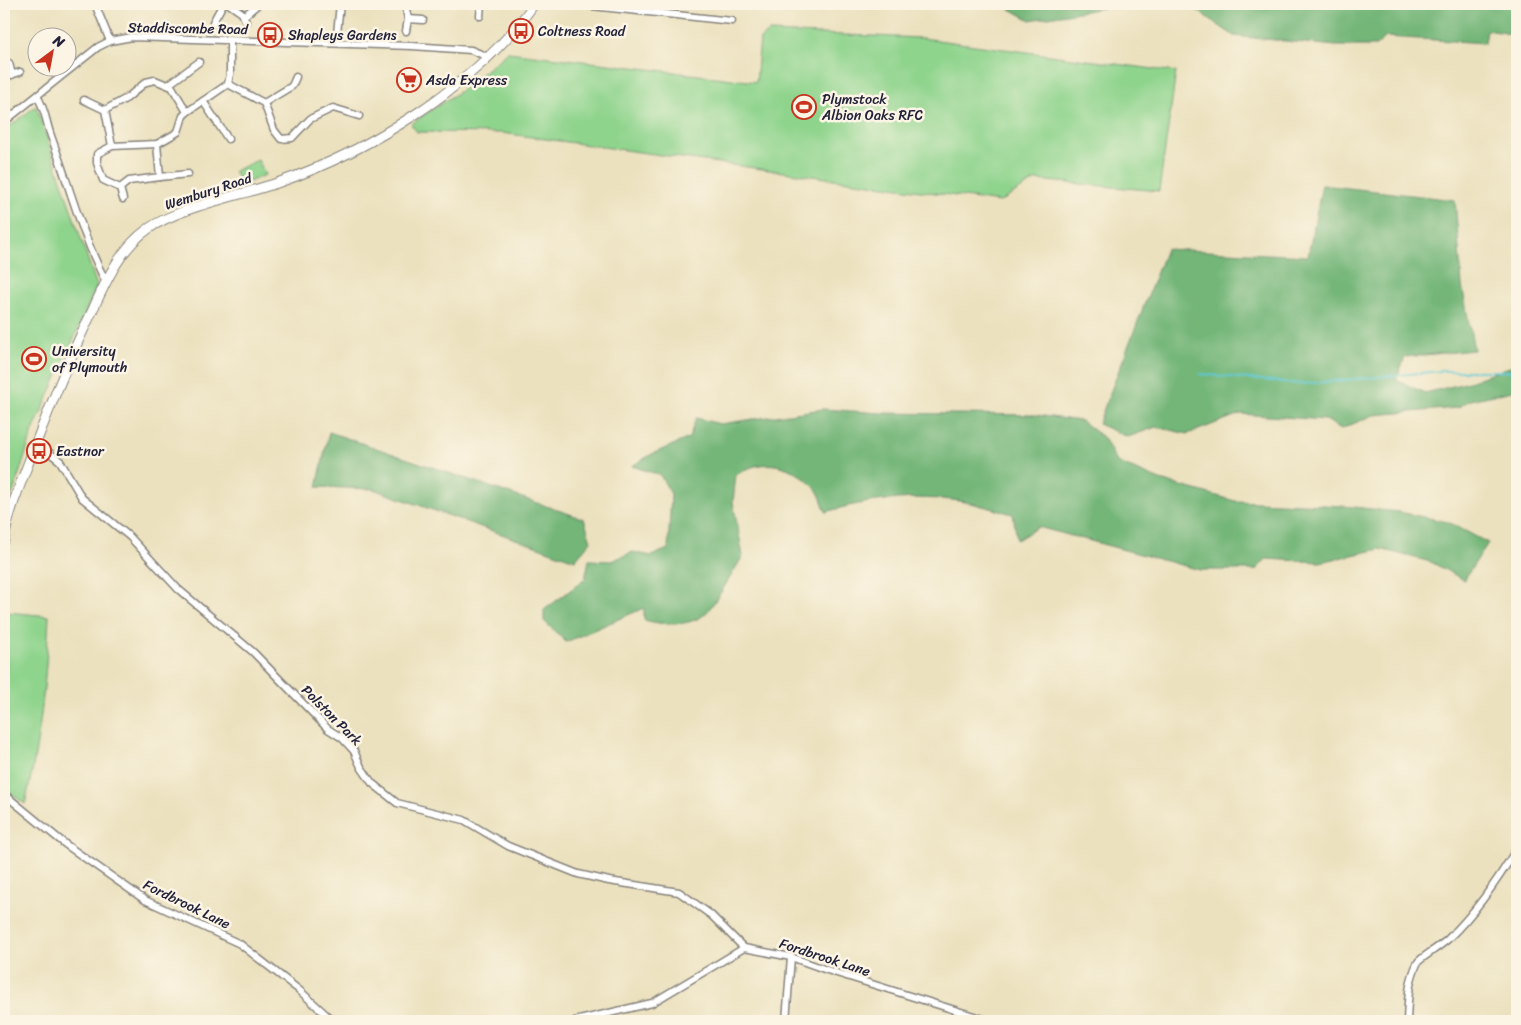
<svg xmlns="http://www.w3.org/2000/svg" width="1521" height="1025" font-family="Sriracha,sans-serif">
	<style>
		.green { fill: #8fd48d; stroke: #587b64 }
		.forest { fill: #73b678; stroke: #4a6c5a }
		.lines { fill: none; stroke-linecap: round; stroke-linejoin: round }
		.stream { stroke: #5cc8d3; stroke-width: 2 }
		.minor-casing { stroke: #86827c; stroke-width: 9 }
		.tertiary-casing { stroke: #86827c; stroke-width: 11 }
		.minor { stroke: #fff; stroke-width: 6 }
		.tertiary { stroke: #fff; stroke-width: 9 }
		.labels { text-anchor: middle; stroke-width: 5; stroke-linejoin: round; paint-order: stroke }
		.street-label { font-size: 14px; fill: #22223b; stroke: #fcf5e5 }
		.poi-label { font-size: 14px; fill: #22223b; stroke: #fcf5e5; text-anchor: start }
	</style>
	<rect width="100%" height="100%" fill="#fcf5e5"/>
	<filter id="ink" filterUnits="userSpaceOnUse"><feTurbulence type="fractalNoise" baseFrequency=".02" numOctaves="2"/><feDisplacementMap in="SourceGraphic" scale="10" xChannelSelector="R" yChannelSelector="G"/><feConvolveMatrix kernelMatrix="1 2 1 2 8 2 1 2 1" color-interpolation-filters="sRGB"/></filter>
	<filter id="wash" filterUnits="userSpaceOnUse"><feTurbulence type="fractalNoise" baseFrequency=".0096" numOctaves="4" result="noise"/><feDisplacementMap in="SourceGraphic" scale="20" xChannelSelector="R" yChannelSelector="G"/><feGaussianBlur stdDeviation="1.12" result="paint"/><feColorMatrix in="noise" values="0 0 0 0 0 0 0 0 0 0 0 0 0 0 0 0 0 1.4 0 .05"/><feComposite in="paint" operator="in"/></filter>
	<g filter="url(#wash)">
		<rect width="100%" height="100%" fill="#ebe1be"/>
		<g class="green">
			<polygon points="768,32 922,38 1176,72 1159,191 1036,180 1000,202 502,133 417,132 411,124 463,89 508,52 756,82 760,39"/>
			<polygon points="36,106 97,286 33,431 4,520 4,131"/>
			<polygon points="258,160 265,175 242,185 234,171"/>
			<path d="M7,612L49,616C46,680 40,742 25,804L4,788Z"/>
		</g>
		<g class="forest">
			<path d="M1001,4C1021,4 1033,7 1054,4H1306L1354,6L1384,4H1517V35L1487,30L1485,43L1386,37L1376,46H1336L1234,36L1195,9L1187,7L1122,5L1030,20Z"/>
			<polygon points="1322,185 1455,200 1462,285 1474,350 1405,357 1396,380 1425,393 1469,382 1517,364 1517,390 1470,400 1457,408 1374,415 1341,429 1326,420 1240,414 1188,434 1156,427 1128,437 1098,424 1166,249 1308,256"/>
			<path d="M823,409L881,413L1036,415L1081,421L1104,438L1117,462L1160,480L1235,501L1344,506L1399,512L1448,522L1488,543L1464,580L1431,562L1380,549L1320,562L1266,559L1256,570H1200L1038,527L1017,540L1013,514C996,510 978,504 960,501C916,495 868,499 826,512C823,505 820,493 815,488C792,464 764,456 736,475L733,502L743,556C736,567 712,609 704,615C687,627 663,625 644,620V608L566,642L544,621V610L585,579L589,560L611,561L633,552L651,556L668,549L671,494L660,475L632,466L652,454L689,438L696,418L720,424Z"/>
			<polygon points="329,432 584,519 591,541 575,560 373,489 317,487"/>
		</g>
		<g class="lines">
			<polyline class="stream" points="1200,374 1302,384 1442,371 1517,371"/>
		</g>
	</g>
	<g filter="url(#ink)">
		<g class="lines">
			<defs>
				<g id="minor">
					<polyline points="95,4 110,41"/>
					<polyline points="229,4 242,13 246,22"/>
					<polyline points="405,4 408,19 406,31"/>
					<polyline points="573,4 732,21"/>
					<polyline points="244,16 257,5"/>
					<polyline points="480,16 481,4"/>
					<polyline points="408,19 423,20"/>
					<polyline points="217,25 213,22 223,4"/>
					<polyline points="336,43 340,4"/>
					<polyline points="9,63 12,75"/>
					<polyline points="4,77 20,72"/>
					<polyline points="228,84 264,103 274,130 281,139 292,138 310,119 333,108 359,116"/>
					<polyline points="168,85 199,62"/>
					<path d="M37,96C45,108 46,122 51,136C69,185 82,236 106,282"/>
					<polyline points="84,100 105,110 112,146"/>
					<polyline points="203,101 228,139"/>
					<polyline points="264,103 292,86 296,77"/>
					<polyline points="105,110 127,98 146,82 155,80 172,87 187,112"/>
					<polyline points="4,122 98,47 110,41 132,37 412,46 471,50 488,57"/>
					<polyline points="160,177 188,174"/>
					<polyline points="120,188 129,181 160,177 157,144"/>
					<polyline points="123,199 120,188 103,180 97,163 97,154 112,146 157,144 178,132 183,116 187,112 228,84 230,74 230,41"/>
					<polyline points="36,442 60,461 82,498 130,537 178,589 253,652 328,729 342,738 354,751 361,767 372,783 397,803 464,820 508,846 578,874 609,881 679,892 711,915 744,948"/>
					<polyline points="4,794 65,844 145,900 240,944 299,990 333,1021"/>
					<polyline points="575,1021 652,1003 744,948 791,957 827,970 990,1021"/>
					<polyline points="786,1021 791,957"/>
					<path d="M1407,1021C1408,1000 1408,981 1418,962C1421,958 1442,945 1448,939C1476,912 1498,880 1517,848"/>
				</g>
				<path id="tertiary" d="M4,540C9,508 23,479 34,448C51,404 68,361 89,318C104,286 118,250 148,229C179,207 239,196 277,183C368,152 479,84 534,4"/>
			</defs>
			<use href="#minor" class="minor-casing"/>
			<use href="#tertiary" class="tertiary-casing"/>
			<use href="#minor" class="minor"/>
			<use href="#tertiary" class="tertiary"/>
		</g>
	</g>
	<defs>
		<symbol id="bus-ring" viewBox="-11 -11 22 22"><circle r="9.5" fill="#fcf5e5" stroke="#c8321e" stroke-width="1.5"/><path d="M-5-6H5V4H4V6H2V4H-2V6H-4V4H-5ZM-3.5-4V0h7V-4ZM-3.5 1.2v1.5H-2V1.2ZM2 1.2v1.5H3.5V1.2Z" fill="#c8321e"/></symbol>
		<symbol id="supermarket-ring" viewBox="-11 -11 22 22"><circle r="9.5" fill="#fcf5e5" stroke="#c8321e" stroke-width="1.5"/><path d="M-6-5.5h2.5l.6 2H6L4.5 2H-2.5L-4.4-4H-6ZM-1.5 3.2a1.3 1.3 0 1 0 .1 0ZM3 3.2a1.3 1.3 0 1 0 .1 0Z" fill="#c8321e"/></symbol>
		<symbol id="stadium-ring" viewBox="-11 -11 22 22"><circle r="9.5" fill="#fcf5e5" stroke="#c8321e" stroke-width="1.5"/><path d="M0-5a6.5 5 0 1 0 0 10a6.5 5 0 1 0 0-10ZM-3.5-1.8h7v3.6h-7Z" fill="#c8321e"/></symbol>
	</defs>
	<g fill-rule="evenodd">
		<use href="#bus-ring" x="507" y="17" width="28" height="28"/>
		<use href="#bus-ring" x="256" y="21" width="28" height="28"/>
		<use href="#supermarket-ring" x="395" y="66" width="28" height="28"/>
		<use href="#stadium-ring" x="790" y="93" width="28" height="28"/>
		<use href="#stadium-ring" x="20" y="345" width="28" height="28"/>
		<use href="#bus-ring" x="25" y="437" width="28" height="28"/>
	</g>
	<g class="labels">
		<g class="street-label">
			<text transform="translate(188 28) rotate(1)" y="5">Staddiscombe Road</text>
			<text transform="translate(208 191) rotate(-18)" y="5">Wembury Road</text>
			<text transform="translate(332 715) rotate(45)" y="5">Polston Park</text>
			<text transform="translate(187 904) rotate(26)" y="5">Fordbrook Lane</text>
			<text transform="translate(825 957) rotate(18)" y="5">Fordbrook Lane</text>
		</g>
		<g class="poi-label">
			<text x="538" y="36">Coltness Road</text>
			<text x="288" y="40">Shapleys Gardens</text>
			<text x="426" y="85">Asda Express</text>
			<text x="822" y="104">Plymstock<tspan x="822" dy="16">Albion Oaks RFC</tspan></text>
			<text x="52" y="356">University<tspan x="52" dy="16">of Plymouth</tspan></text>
			<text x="56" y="456">Eastnor</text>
		</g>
	</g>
	<rect width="1521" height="1025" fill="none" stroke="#fcf5e5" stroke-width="20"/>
	<g transform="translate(52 52) rotate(32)"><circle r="24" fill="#fcf5e5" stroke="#a5a1a1"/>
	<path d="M0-4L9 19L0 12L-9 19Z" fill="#c8321e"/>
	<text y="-8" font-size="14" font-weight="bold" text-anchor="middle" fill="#22223b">N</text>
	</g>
</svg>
